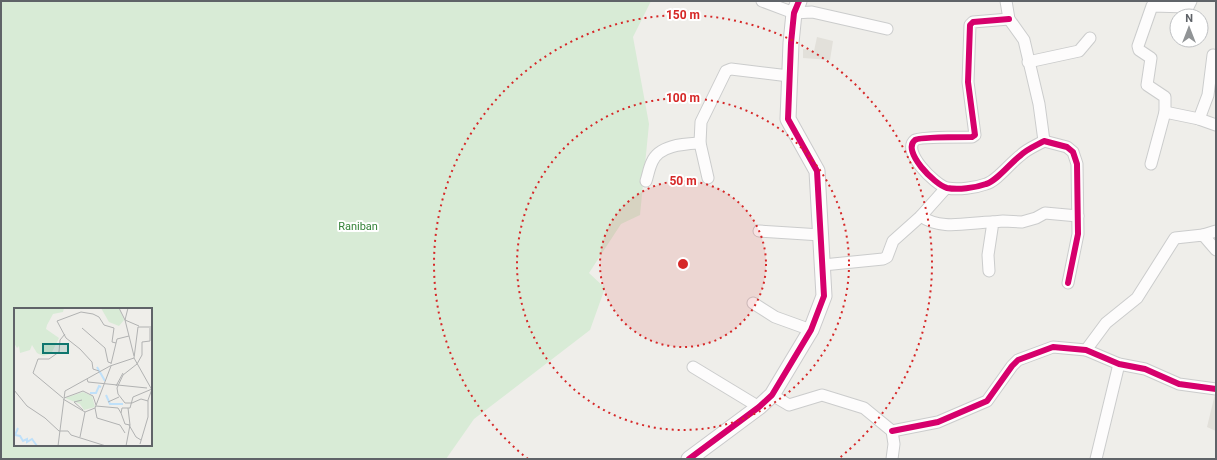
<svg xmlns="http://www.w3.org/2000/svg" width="1217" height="460" font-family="Roboto,sans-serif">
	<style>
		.education { fill: #e2e0da }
		.green { fill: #d8ebd6; fill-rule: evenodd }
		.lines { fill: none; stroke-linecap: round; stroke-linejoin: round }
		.street-casing { stroke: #cbcccc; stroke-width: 13 }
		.secondary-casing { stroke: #cacacb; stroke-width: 17 }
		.street { stroke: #fdfcfc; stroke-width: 11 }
		.secondary { stroke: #fdfcfc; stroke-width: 15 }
		.cycleway-casing { stroke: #fff; stroke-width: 8 }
		.cycleway { stroke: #d6006c; stroke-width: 6 }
		.ring { fill: none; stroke: #d62828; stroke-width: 2; stroke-dasharray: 2 4 }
		.labels { text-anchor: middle; stroke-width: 4; stroke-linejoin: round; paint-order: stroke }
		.park-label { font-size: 11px; fill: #348238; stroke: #fff }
		.inset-river { fill: none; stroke: #bfe0f9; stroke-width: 2 }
		.inset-road { fill: none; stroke: #b1b2b2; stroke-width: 1 }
		.view { fill: #0f766e; fill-opacity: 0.15; stroke: #0f766e; stroke-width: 2 }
		.inset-edge { fill: none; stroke: #5f6368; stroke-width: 2 }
		.centre { fill: #d62828; stroke: #fff; stroke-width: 2 }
		.ring-label { font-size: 12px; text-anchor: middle; font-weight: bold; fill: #d62828; stroke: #fff; stroke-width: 4; stroke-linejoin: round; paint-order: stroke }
	</style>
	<rect width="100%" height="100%" fill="#efeeea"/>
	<g class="education">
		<polygon points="817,37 833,41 830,60 803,58 803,49 814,51"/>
		<polygon points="1216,390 1216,431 1207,427"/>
	</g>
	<path class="green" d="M1,1H651L633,37L649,124L640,215L621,224L589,273L605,288L590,330L474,419L446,459H1ZM15,309H151V445H15Z"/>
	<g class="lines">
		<defs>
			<g id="street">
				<polyline points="762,1 794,13 812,12 887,29"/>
				<polyline points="1006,1 1009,19 1024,40 1039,104 1044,141"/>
				<path d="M1009,19L973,22L970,25L968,82L975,135L972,137C964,137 919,137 915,140C901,151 935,185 947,188C958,190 975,188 986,184C997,181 1011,162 1021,155C1027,149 1037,145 1044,141L1067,147L1073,152L1077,164L1078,234L1068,283"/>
				<polyline points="1028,62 1079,51 1090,38"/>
				<polyline points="1165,112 1199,119 1216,125"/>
				<polyline points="1199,119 1208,95 1213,55"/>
				<polyline points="1151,164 1165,112 1165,97 1147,85 1151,58 1139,50 1138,46 1152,6 1188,7 1191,1"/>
				<polyline points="708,178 700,143 701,122 726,71 731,69 789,76"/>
				<path d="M646,181C648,175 649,168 652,162C659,145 684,144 700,143"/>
				<path d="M921,216C940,231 970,222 993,222"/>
				<polyline points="759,231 821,235"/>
				<polyline points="1203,235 1216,231"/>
				<polyline points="823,265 883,259 887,257 893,241 921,216 946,188"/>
				<polyline points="989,271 988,255 993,222 1003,221 1022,222 1036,218 1045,213 1078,216"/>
				<polyline points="753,303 775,317 811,330"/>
				<polyline points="1086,350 1106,323 1137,298 1175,238 1203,235 1216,250"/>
				<polyline points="693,367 759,407"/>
				<polyline points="772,395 789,405 822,395 864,408 892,431 894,444 892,459"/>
				<polyline points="892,431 938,422 987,401 1012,366 1018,360 1053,347 1086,350 1119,364 1145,369 1179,384 1216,389"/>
				<polyline points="1096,459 1119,364"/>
			</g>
			<polyline id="secondary" points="689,459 759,407 772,395 811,330 824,296 817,171 788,119 791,43 794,13 799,1"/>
		</defs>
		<use href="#street" class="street-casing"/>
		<use href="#secondary" class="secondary-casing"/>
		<use href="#street" class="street"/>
		<use href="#secondary" class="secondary"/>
		<defs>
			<g id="cycleway">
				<path d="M1009,19L973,22L970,25L968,82L975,135L972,137C964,137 919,137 915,140C901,151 935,185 947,188C958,190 975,188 986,184C997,181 1011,162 1021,155C1027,149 1037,145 1044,141L1067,147L1073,152L1077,164L1078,234L1068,283"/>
				<polyline points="892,431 938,422 987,401 1012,366 1018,360 1053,347 1086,350 1119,364 1145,369 1179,384 1216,389"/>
				<polyline points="689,459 759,407 772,395 811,330 824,296 817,171 788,119 791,43 794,13 799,1"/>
			</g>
		</defs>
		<use href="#cycleway" class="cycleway-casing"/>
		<use href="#cycleway" class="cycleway"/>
	</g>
	<circle cx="683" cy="264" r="83" fill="#d62828" fill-opacity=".12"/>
	<g class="ring">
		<circle cx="683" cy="264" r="83"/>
		<circle cx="683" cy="264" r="166"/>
		<path d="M528 459A249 249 0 1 1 838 459"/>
	</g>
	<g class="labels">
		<g class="park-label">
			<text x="358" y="230">Raniban</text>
		</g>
	</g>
	<g transform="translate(14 308)">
		<rect width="138" height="138" fill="#efeeea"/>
		<path d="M0,0H50L49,4L39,6L33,17L32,21L45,30L37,46L29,48L23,45L18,37L16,42L6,45L5,38L3,40L0,35ZM87,0H105L110,12L105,18L95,14ZM69,84L78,88L81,99L70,102L66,96L51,90Z" fill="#d8ebd6"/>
		<path class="inset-river" d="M83,59L91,73M76,85H82L85,78L87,79M92,87L96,96H109M4,120L1,127L6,128L9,133L13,131V134L18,131L23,138"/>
		<path class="inset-road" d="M105,0L111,12M111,12L114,0M111,12L120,48M111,12L125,18M68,20L91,40L94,54L97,55M120,50L138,82M120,50L124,19H138M97,56L103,31L115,28M123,56L128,47V34L136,33V20M85,63L79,61L78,54L66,41L52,30L43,13L67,4L79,6L85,9L90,17L100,20L98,34L102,35M73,71L74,74L133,80M102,78L109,65M0,82L13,98L31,110L45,123H54L57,127L92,138M49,90L19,65L24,51H35L45,44L46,32L51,26M50,90L69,83L79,88L82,97M49,91L71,104L81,100L97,58M68,92L60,94L69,102M94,94L105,89M118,95L127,91L134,93M118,95H111L104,86L103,80L109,67L123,56M82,98L104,100L107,105L108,100H116L119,89L138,81M81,100L83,110L106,117L111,125M107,105L111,116L116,117M134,109V92L138,81M115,117L122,129L127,132M66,129L71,104M126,136L134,109M44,138L51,83L96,58L120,50M112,138L116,117L114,100"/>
		<path class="view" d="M29,36H54V45H29Z"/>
		<rect width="138" height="138" class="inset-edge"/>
	</g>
	<circle cx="683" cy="264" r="6" class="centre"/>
	<g class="ring-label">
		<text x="683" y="19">150 m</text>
		<text x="683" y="102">100 m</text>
		<text x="683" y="185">50 m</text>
	</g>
	<rect width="1217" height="460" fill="none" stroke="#5f6368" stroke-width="4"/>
	<g transform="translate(1189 28)"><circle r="19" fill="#ffffff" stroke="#bfc1c3"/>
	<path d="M0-3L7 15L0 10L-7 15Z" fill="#919496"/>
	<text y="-6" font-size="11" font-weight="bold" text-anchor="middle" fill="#5f6368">N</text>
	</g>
</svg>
